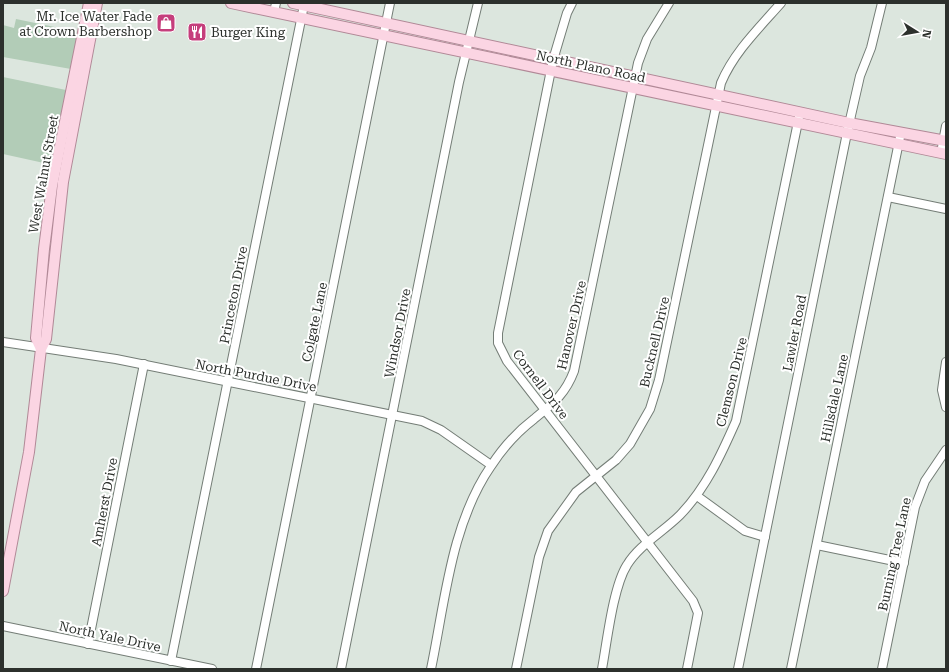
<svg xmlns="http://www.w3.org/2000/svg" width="949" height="672" font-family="'Roboto Serif',serif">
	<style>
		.green { fill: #b2ccb7 }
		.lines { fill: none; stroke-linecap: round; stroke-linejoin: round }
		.minor-casing { stroke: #747d76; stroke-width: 10 }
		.major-casing { stroke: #b18997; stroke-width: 12 }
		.minor { stroke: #fff; stroke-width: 8 }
		.major { stroke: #fbd5e3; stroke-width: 10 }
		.labels { text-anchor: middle; stroke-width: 4; stroke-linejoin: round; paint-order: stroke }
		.poi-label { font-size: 13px; fill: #2c302c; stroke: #fff; text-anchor: end }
		.street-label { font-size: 13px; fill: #2c302c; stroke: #fff }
	</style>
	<rect width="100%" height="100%" fill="#dce6de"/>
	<g class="green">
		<polygon points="16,19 79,32 71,69 3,57 3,25 14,28"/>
		<polygon points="3,77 66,90 53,165 3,154"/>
	</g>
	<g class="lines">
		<defs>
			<g id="minor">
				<polyline points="572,3 567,13 553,60 498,333 498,343 507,361 693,601 698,613 687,669"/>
				<polyline points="274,12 276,3"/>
				<polyline points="941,153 946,126"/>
				<polyline points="888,197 946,209"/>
				<polyline points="3,342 116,359 422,421 441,430 491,465"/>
				<polyline points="946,362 942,390 946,407"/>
				<polyline points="697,496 745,531 765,537"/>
				<polyline points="817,545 904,563"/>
				<polyline points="3,626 212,669"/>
				<polyline points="88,644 144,364"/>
				<polyline points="171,661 304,5"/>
				<polyline points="256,669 390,3"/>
				<polyline points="341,669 459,82 478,3"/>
				<path d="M431,669C445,602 451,524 491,466C502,449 517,432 534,419C552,404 565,395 574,371L638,63L647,39L669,3"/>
				<path d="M516,669L539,557L548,531L576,492L616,460L630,444L650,409L659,380L721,83C734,52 759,28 781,3"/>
				<path d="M602,669C607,642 613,587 627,565C639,545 663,532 680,515C706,488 721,455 736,421L799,117"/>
				<polyline points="738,669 847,133 860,76 871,48 882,3"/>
				<polyline points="791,669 901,132"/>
				<polyline points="882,669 915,507 925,481 946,450"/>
			</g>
			<g id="major">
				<polyline points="231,3 946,154"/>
				<polyline points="293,3 849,123 946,141"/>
				<polyline points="41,349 36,338 44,249 52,186 89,3"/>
				<polyline points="3,591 29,452 41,349 46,339 63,182 97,3"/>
			</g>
		</defs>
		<use href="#minor" class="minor-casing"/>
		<use href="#major" class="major-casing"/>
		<use href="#minor" class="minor"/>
		<use href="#major" class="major"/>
	</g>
	<defs>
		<symbol id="shop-square" viewBox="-11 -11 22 22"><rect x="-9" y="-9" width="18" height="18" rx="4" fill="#c53e7c" stroke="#fff"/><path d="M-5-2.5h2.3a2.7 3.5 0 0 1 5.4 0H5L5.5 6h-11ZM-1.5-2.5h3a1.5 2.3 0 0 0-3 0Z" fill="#fff"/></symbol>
		<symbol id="restaurant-square" viewBox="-11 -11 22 22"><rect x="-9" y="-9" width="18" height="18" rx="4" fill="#c53e7c" stroke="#fff"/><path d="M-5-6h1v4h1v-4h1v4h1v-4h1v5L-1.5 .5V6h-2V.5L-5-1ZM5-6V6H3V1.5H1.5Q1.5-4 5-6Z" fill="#fff"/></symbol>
	</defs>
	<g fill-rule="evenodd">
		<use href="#shop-square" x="155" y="12" width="22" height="22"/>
		<use href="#restaurant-square" x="186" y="21" width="22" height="22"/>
	</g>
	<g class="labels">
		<g class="poi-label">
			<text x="152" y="21">Mr. Ice Water Fade<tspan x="152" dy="15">at Crown Barbershop</tspan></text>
			<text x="211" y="37" text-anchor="start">Burger King</text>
		</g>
		<g class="street-label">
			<text transform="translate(591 66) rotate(12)" y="5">North Plano Road</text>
			<text transform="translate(43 174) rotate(-80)" y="5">West Walnut Street</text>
			<text transform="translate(233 295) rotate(-79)" y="5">Princeton Drive</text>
			<text transform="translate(314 322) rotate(-78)" y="5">Colgate Lane</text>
			<text transform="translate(571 325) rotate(-77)" y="5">Hanover Drive</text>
			<text transform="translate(397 333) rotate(-79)" y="5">Windsor Drive</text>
			<text transform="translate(794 333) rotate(-79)" y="5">Lawler Road</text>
			<text transform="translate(654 342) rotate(-77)" y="5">Bucknell Drive</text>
			<text transform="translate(256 375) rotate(11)" y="5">North Purdue Drive</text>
			<text transform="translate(731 382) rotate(-76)" y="5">Clemson Drive</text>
			<text transform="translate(541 384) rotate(53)" y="5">Cornell Drive</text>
			<text transform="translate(834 398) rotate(-78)" y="5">Hillsdale Lane</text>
			<text transform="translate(104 502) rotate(-79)" y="5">Amherst Drive</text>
			<text transform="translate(894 554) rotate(-78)" y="5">Burning Tree Lane</text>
			<text transform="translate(110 636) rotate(12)" y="5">North Yale Drive</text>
		</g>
	</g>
	<rect width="949" height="672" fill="none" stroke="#2c302c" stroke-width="8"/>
	<g transform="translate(917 32) rotate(101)" stroke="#ffffff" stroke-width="3" paint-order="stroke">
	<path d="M0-3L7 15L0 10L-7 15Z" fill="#2c302c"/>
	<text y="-6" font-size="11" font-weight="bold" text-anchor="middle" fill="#2c302c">N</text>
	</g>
</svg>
